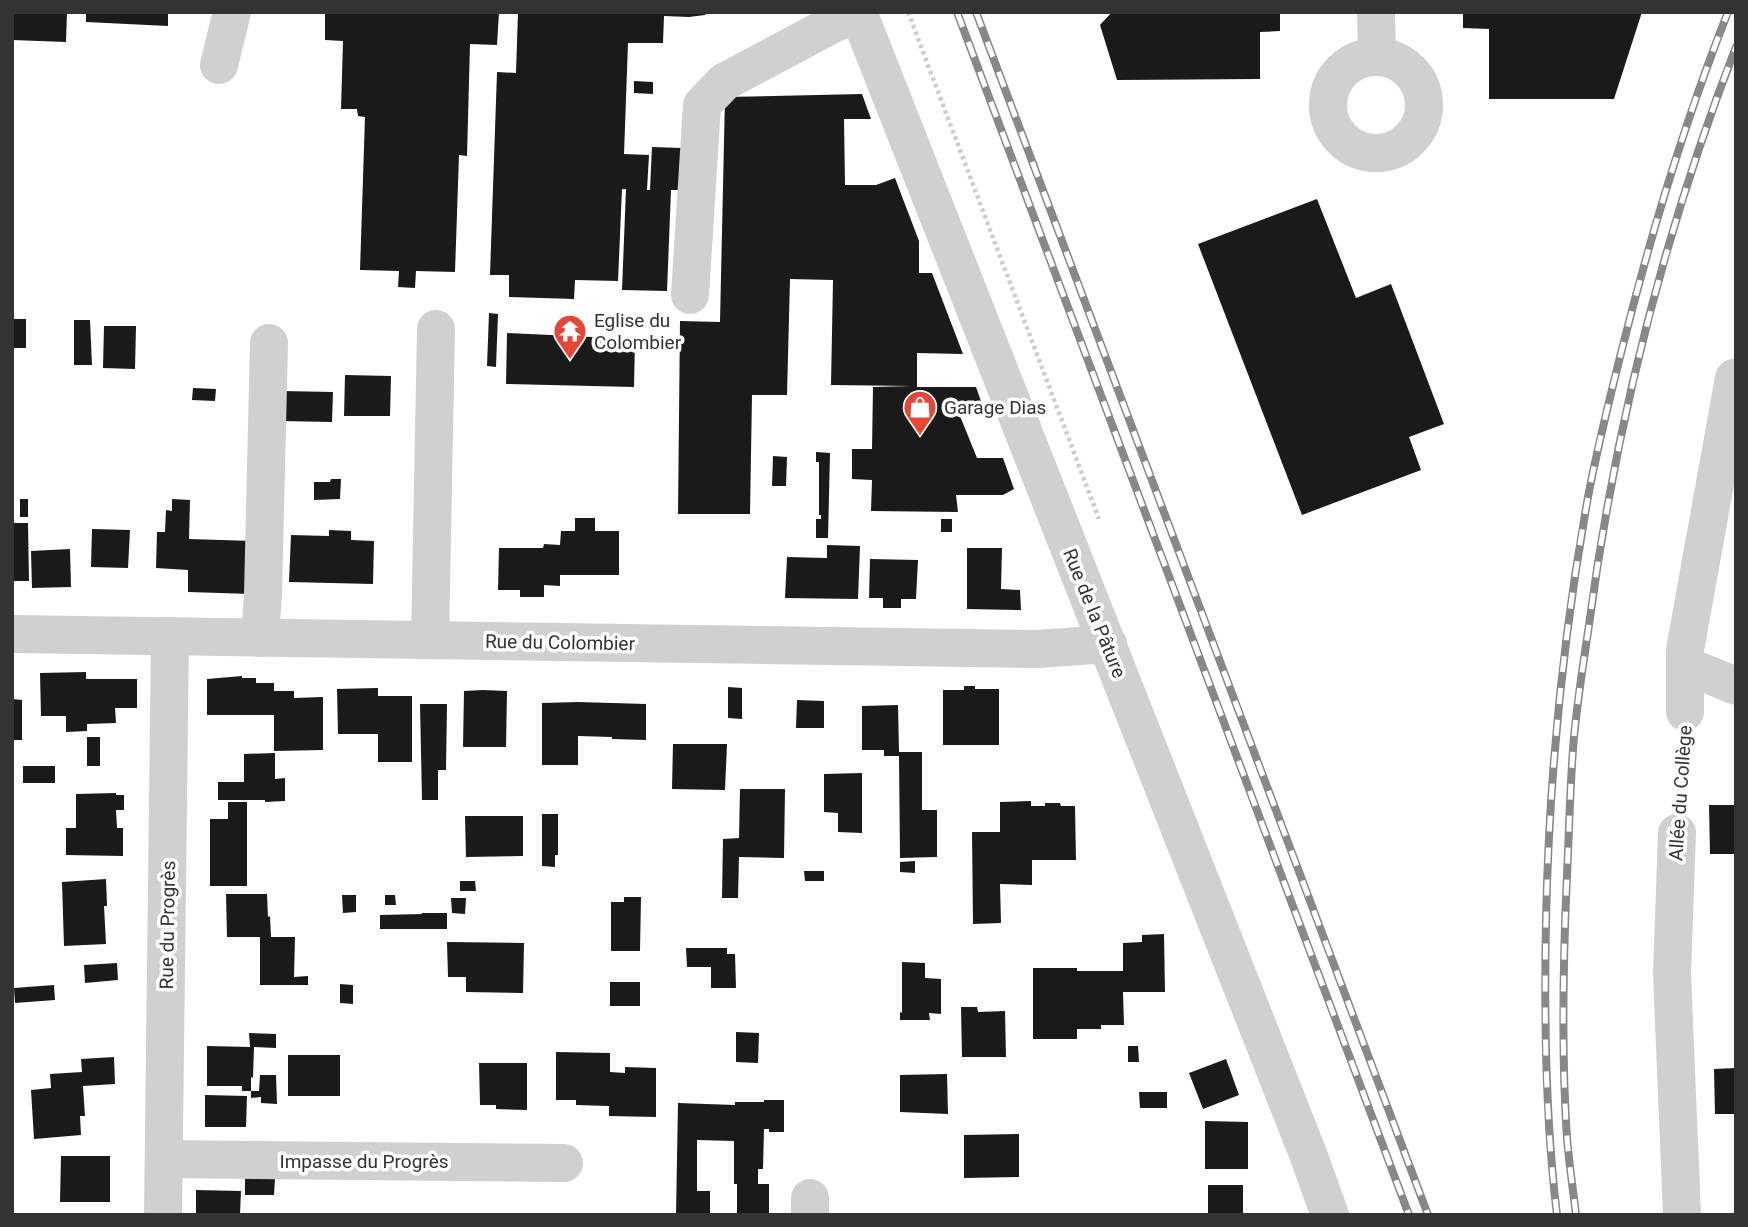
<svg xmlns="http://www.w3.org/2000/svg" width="1748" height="1227" font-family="Roboto,sans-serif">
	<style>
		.building { fill: #1a1a1a }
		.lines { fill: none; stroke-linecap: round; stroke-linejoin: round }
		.path { stroke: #cdcdcd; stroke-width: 4.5; stroke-dasharray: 3.5 3.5; stroke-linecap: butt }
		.minor { stroke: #d0d0d0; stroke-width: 38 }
		.rail-casing { stroke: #888; stroke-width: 8 }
		.rail { stroke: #fff; stroke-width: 5; stroke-dasharray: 16; stroke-linecap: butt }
		.labels { text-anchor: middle; stroke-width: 7; stroke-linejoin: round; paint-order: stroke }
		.poi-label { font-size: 19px; fill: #333; stroke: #fff; text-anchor: start }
		.street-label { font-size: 19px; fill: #333; stroke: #fff }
	</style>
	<rect width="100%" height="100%" fill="#fff"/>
	<g class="building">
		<polygon points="12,12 67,12 66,42 12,40"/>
		<polygon points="86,12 168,12 168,26 86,22"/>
		<polygon points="325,12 499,12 497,45 470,44 467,156 459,155 455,272 416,271 415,288 398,287 399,271 360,270 365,117 358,116 357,109 341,109 343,41 325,40"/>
		<polygon points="518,12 708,12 705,15 689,17 664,16 663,43 628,43 624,154 649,155 647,190 650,190 652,147 682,148 680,190 671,190 667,291 622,290 626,189 622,189 618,281 575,280 574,299 509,297 509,275 490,275 497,72 516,73"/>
		<polygon points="1112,12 1280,12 1280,31 1260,32 1260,79 1117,80 1100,25"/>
		<polygon points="1463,12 1642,12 1614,99 1489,99 1489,29 1463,28"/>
		<polygon points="634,81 653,82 653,94 634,93"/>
		<polygon points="862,94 871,119 844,119 845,185 876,185 895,178 919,241 919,273 932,273 963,354 917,353 917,387 976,387 983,407 960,416 977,458 1003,458 1014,489 1003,495 956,495 958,512 871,511 872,480 852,479 852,449 872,449 873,387 912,386 831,385 833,280 790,279 787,395 752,395 750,514 678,514 680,321 720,322 725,97"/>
		<polygon points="1317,199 1356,298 1391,284 1444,424 1409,437 1421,470 1302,515 1198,244"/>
		<polygon points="489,313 498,314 496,367 487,366"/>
		<rect x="12" y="319" width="14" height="29"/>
		<polygon points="74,320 90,320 92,365 74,365"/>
		<polygon points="104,326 136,326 135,369 103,368"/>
		<polygon points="507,333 635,339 634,387 506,384"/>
		<polygon points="345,375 391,376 390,416 344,416"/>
		<polygon points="193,388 216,389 215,401 192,400"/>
		<polygon points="281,391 333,392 332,422 280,421"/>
		<polygon points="816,452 830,453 828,538 816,538 816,519 821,519 821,515 819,515 819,462 816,462"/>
		<polygon points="773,456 787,457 786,486 772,486"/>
		<polygon points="331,479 341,479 340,499 314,500 314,482 330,482"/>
		<rect x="20" y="499" width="8" height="18"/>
		<polygon points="172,499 190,500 189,539 253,541 252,594 188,592 188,570 156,568 157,532 165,532 166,510 172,511"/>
		<polygon points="575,518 595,518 595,531 619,531 619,575 560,575 560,586 544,585 544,597 520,597 520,590 498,590 499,548 543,548 544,544 560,545 561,531 575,531"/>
		<rect x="941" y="519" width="11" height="13"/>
		<polygon points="12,523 28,523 29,581 12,581"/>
		<polygon points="92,529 130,530 128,568 91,567"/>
		<polygon points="329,530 351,531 351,540 374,541 373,584 289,582 291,535 329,536"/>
		<polygon points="827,545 860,546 858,599 785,598 787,557 827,558"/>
		<polygon points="967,548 1002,548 1001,589 1020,590 1021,610 967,609"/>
		<polygon points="70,549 71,587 32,588 31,551"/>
		<polygon points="870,559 918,560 916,599 901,599 901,608 883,608 883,598 869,598"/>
		<polygon points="86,672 86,679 137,679 137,708 115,708 116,723 87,724 87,731 66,732 66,716 41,716 40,673"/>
		<polygon points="242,676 242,678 256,678 256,683 274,683 274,691 294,691 294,698 323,697 323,750 274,751 274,715 207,715 207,679"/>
		<polygon points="964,686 975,686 975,689 999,689 999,745 943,745 943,690 964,690"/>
		<polygon points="728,687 742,688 742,719 728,718"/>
		<polygon points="378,688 378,696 412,696 412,762 378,762 378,734 338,734 337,689"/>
		<polygon points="483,690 507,691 506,747 463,747 464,691"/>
		<polygon points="12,699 22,700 22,740 12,740"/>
		<polygon points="797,700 824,701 824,728 796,728"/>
		<polygon points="578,702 646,704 646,740 612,739 612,737 578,736 578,765 542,765 542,703"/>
		<polygon points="420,704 447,704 446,770 438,770 438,800 422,800"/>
		<polygon points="898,705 899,752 922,752 922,810 937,810 937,857 900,858 899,756 884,756 884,750 862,750 862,706"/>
		<rect x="87" y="737" width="13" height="29"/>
		<polygon points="673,744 727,744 725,790 672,789"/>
		<polygon points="275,753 275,779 285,778 285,801 265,802 265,800 218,800 218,782 244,782 244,754"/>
		<rect x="23" y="766" width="32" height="17"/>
		<polygon points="862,773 862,833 838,832 838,813 824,812 824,774"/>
		<polygon points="740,789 785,789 784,858 739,857 738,898 722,898 723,839 739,838"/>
		<polygon points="116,793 116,795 124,795 124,810 116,810 117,828 123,828 123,856 66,855 66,828 76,828 76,794"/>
		<polygon points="1031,801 1031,806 1045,806 1045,803 1060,803 1061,806 1075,806 1076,860 1032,860 1032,885 1000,884 1001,923 973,924 972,832 1000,832 1000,802"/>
		<polygon points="228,802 247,802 247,886 210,886 210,819 228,819"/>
		<polygon points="1709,805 1736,805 1736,854 1710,854"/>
		<polygon points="542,814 558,814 558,855 555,855 555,867 542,866"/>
		<polygon points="465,816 523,816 523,856 466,857"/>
		<polygon points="915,861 915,873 900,872 900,862"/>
		<polygon points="804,871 824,871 824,881 805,881"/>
		<polygon points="106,879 107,906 104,906 106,944 64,946 62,882"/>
		<polygon points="460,881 475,881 476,891 460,891"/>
		<polygon points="226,894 267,894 268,917 270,916 271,937 295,937 294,977 308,976 308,985 260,985 260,937 227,937"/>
		<polygon points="342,895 356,895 356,912 343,913"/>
		<polygon points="385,895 395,895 396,905 385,905"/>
		<polygon points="624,897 641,897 640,951 611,951 611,902 624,902"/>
		<polygon points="451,898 466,898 465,914 452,913"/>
		<polygon points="422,913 447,913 447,929 380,929 380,915 422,914"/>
		<polygon points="1164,934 1165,992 1123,992 1124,1025 1101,1025 1101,1029 1077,1029 1077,1039 1033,1039 1033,968 1077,968 1077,971 1123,971 1123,943 1142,942 1142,935"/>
		<polygon points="447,942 524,943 523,993 466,992 466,977 448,977"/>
		<polygon points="686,948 727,948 727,954 735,954 736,988 711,988 711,967 687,967"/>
		<polygon points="902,962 925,963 925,978 941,979 941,1014 929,1013 930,1020 900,1020 900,1012 902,1013"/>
		<polygon points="117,963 118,980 85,983 84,965"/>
		<rect x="610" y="982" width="30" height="24"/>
		<polygon points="340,984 353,985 353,1004 340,1003"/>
		<polygon points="54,985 55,1000 15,1003 14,988"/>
		<polygon points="961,1007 977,1007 978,1012 1005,1011 1006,1057 962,1057"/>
		<polygon points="736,1032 759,1033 758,1063 736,1062"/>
		<polygon points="249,1033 276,1034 276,1048 254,1047 253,1078 251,1077 251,1091 242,1091 242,1086 207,1086 207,1046 250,1047"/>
		<polygon points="1128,1046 1138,1046 1139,1062 1128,1062"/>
		<polygon points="556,1052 610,1053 610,1072 625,1073 625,1067 656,1068 656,1117 609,1116 609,1106 576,1105 576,1100 556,1100"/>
		<rect x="288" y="1055" width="52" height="41"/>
		<polygon points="114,1057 115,1084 83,1086 85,1116 80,1116 81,1135 34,1139 31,1090 51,1088 50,1074 82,1072 81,1059"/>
		<polygon points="1226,1059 1239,1095 1203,1109 1189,1073"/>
		<polygon points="479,1063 527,1063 527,1110 496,1109 496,1105 480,1105"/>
		<polygon points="1736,1068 1736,1114 1715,1114 1714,1069"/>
		<polygon points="947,1074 948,1114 900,1112 900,1075"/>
		<polygon points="260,1075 276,1075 277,1104 261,1103 261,1097 251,1098 251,1091 259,1091"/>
		<polygon points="1139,1092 1167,1092 1167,1108 1140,1108"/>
		<polygon points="205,1095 247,1096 246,1127 205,1127"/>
		<polygon points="764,1100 784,1100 784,1132 769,1132 769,1129 764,1129 763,1169 758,1169 758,1184 769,1184 769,1215 737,1215 737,1184 734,1184 734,1141 697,1140 697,1191 710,1191 710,1215 676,1215 678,1103 735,1105 735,1102 764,1102"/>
		<polygon points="1205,1121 1248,1122 1248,1169 1205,1169"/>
		<polygon points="1019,1134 1019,1177 964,1178 964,1135"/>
		<polygon points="61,1156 110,1156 110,1202 60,1202"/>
		<polygon points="245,1178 275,1178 274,1195 245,1195"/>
		<rect x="1208" y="1185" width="35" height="30"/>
		<polygon points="196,1190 241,1191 240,1214 196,1215"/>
	</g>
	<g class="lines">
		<g class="path">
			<polyline points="908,12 1099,519"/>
			<polyline points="1679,801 1683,746"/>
		</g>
		<g class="minor">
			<polyline points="858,12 1308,1154 1330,1215"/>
			<polyline points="1376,12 1377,57"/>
			<circle cx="1376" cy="105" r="48"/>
			<polyline points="219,65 232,12"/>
			<polyline points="690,295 702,105 724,82 831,25 858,13"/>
			<polyline points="12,634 1037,649 1108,644"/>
			<polyline points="260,638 263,594 269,343"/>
			<polyline points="430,640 436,329"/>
			<polyline points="1685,665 1736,686"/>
			<polyline points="1685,712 1685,650 1734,378 1736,378"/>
			<polyline points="1677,833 1672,974 1682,1215"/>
			<polyline points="164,1159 564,1163"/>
			<polyline points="163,1215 170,636"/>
			<polyline points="810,1215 810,1198"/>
		</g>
		<defs>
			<g id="rail">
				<polyline points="957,12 1409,1215"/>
				<polyline points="976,12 1428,1215"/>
				<path d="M1557,1215C1545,1117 1544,1018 1546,920C1549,778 1563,636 1588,497C1597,449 1609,401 1621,353C1650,237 1684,123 1728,12"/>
				<path d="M1576,1215C1573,1189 1569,1163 1567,1138C1561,1050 1563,962 1567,875C1569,833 1570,791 1573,749C1576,708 1583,666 1589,625C1615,428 1664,232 1736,47"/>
			</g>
		</defs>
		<use href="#rail" class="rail-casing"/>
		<use href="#rail" class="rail"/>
	</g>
	<defs>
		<symbol id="temple-pin" viewBox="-11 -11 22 30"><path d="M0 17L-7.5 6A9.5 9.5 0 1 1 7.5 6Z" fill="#e74637" stroke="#fff"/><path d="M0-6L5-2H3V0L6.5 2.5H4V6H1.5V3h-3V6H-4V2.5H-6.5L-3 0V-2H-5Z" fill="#fff"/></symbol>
		<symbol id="shop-pin" viewBox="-11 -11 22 30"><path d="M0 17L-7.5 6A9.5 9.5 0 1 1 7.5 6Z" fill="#e74637" stroke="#fff"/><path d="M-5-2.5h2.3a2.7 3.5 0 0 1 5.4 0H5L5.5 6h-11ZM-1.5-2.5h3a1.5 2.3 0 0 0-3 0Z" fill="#fff"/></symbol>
	</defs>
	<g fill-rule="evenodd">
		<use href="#temple-pin" x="551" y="312" width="38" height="52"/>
		<use href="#shop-pin" x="901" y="388" width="38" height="52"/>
	</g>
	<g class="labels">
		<g class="poi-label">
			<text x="594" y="327">Eglise du<tspan x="594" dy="22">Colombier</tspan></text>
			<text x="944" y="414">Garage Dias</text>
		</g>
		<g class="street-label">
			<text transform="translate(1095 613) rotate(68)" y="7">Rue de la Pâture</text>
			<text transform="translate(560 642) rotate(1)" y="7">Rue du Colombier</text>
			<text transform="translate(1680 793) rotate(-86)" y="7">Allée du Collège</text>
			<text transform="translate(167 925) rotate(-89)" y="7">Rue du Progrès</text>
			<text x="364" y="1168">Impasse du Progrès</text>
		</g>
	</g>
	<rect width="1748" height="1227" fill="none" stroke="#333333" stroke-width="28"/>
</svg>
